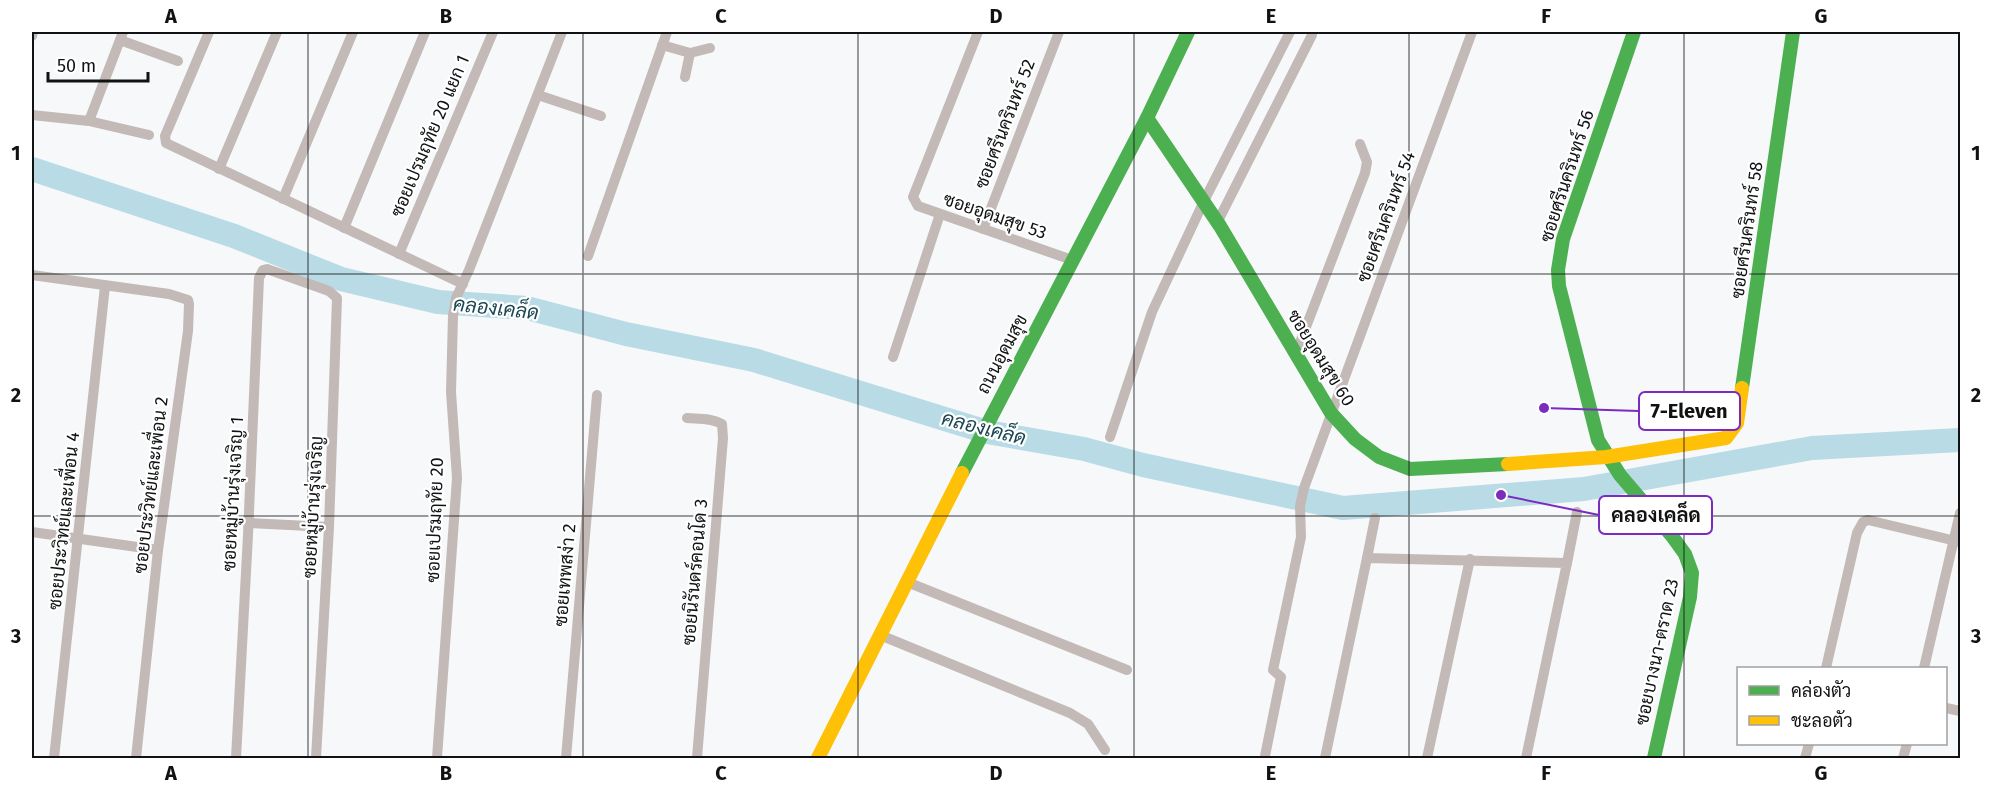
<svg xmlns="http://www.w3.org/2000/svg" width="1992" height="790" font-family="'Fira Sans',Sarabun,sans-serif">
	<style>
		.lines { fill: none; stroke-linecap: round; stroke-linejoin: round }
		.river { stroke: #b8dbe6; stroke-width: 24 }
		.street { stroke: #c3b9b7; stroke-width: 10 }
		.fast { stroke: #4caf50; stroke-width: 14 }
		.slow { stroke: #ffc107; stroke-width: 14 }
		.grid { fill: none; stroke: #101213; stroke-width: 1.5; stroke-opacity: 0.55 }
		.labels { text-anchor: middle; stroke-width: 4.5; stroke-linejoin: round; paint-order: stroke }
		.street-label { font-size: 18px; fill: #101213; stroke: #fff }
		.water-label { font-size: 20px; font-style: italic; fill: #1b4652; stroke: #fff }
		.leader { fill: none; stroke: #7b2cbf; stroke-width: 2 }
		.callout-dot { fill: #7b2cbf; stroke: #fff; stroke-width: 2 }
		.callout { fill: #fff; stroke: #7b2cbf; stroke-width: 2 }
		.callout-label { font-size: 20px; text-anchor: middle; font-weight: bold; fill: #101213 }
		.neatline { fill: none; stroke: #101213; stroke-width: 2 }
		.grid-label { font-size: 20px; text-anchor: middle; font-weight: bold; fill: #101213 }
	</style>
	<rect width="100%" height="100%" fill="#f6f8fa"/>
	<g class="lines">
		<polyline class="river" points="32,169 234,236 341,279 438,302 527,308 626,334 754,360 987,432 1084,449 1143,465 1343,508 1584,489 1812,448 1960,440"/>
		<g class="street">
			<polyline points="209,32 165,136 166,143 463,284"/>
			<polyline points="978,32 913,197 918,206 1072,260"/>
			<polyline points="32,36 33,32"/>
			<polyline points="120,40 178,61"/>
			<polyline points="662,45 690,53 710,48"/>
			<polyline points="685,77 690,53"/>
			<polyline points="538,95 601,116"/>
			<polyline points="32,115 89,121 149,135"/>
			<polyline points="89,121 123,32"/>
			<polyline points="219,169 277,32"/>
			<polyline points="283,199 353,32"/>
			<polyline points="1217,223 1312,35"/>
			<polyline points="344,228 425,32"/>
			<polyline points="983,229 1059,32"/>
			<polyline points="399,254 493,32"/>
			<polyline points="588,256 667,32"/>
			<polyline points="32,275 169,294 188,300 189,304 188,331 158,550 136,758"/>
			<polyline points="1296,353 1365,173 1367,162 1360,144"/>
			<polyline points="893,357 940,214"/>
			<path d="M687,418C699,419 712,418 722,424L723,438L697,758"/>
			<polyline points="1110,437 1152,312 1204,201 1290,32"/>
			<polyline points="249,523 329,527"/>
			<polyline points="32,532 158,550"/>
			<polyline points="1367,558 1375,518"/>
			<polyline points="1567,563 1577,512"/>
			<polyline points="907,582 1127,670"/>
			<polyline points="880,635 1070,713 1088,724 1105,750"/>
			<polyline points="1826,668 1857,533 1863,522 1868,520 1960,542"/>
			<polyline points="1924,668 1960,513"/>
			<polyline points="1946,708 1960,711"/>
			<polyline points="1265,756 1281,677 1273,670 1301,537 1300,506 1304,488 1472,32"/>
			<polyline points="54,758 105,286"/>
			<polyline points="236,758 248,535 259,278 263,270 267,269 329,291 337,298 329,527 316,758"/>
			<polyline points="437,758 457,478 451,392 453,316 456,298 469,270 562,32"/>
			<polyline points="566,758 597,395"/>
			<polyline points="1325,758 1367,558 1567,563 1526,758"/>
			<polyline points="1427,758 1470,559"/>
			<polyline points="1805,758 1809,744"/>
			<polyline points="1903,758 1907,744"/>
		</g>
		<g class="fast">
			<polyline points="1634,32 1563,239 1558,270 1559,286 1598,440 1620,475 1672,536 1685,554 1692,573 1690,597 1654,758"/>
			<polyline points="1147,118 1220,226 1331,413 1355,439 1379,457 1410,469 1508,464"/>
			<polyline points="1742,388 1793,32"/>
			<polyline points="962,473 1147,118 1188,32"/>
		</g>
		<g class="slow">
			<polyline points="1508,464 1606,457 1726,438 1737,423 1742,388"/>
			<polyline points="818,758 962,473"/>
		</g>
	</g>
	<path class="grid" d="M308,32V758M583,32V758M858,32V758M1134,32V758M1409,32V758M1684,32V758M32,274H1960M32,516H1960"/>
	<g class="labels">
		<g class="street-label">
			<text transform="translate(1005 124) rotate(-69)" y="6">ซอยศรีนครินทร์ 52</text>
			<text transform="translate(430 136) rotate(-67)" y="6">ซอยเปรมฤทัย 20 แยก 1</text>
			<text transform="translate(1567 176) rotate(-72)" y="6">ซอยศรีนครินทร์ 56</text>
			<text transform="translate(995 216) rotate(19)" y="6">ซอยอุดมสุข 53</text>
			<text transform="translate(1386 217) rotate(-70)" y="6">ซอยศรีนครินทร์ 54</text>
			<text transform="translate(1747 230) rotate(-82)" y="6">ซอยศรีนครินทร์ 58</text>
			<text transform="translate(1002 354) rotate(-62)" y="6">ถนนอุดมสุข</text>
			<text transform="translate(1321 358) rotate(58)" y="6">ซอยอุดมสุข 60</text>
			<text transform="translate(151 485) rotate(-83)" y="6">ซอยประวิทย์และเพื่อน 2</text>
			<text transform="translate(233 494) rotate(-87)" y="6">ซอยหมู่บ้านรุ่งเจริญ 1</text>
			<text transform="translate(313 507) rotate(-87)" y="6">ซอยหมู่บ้านรุ่งเจริญ</text>
			<text transform="translate(435 520) rotate(-88)" y="6">ซอยเปรมฤทัย 20</text>
			<text transform="translate(64 521) rotate(-84)" y="6">ซอยประวิทย์และเพื่อน 4</text>
			<text transform="translate(695 572) rotate(-85)" y="6">ซอยนิรันดร์คอนโด 3</text>
			<text transform="translate(565 575) rotate(-85)" y="6">ซอยเทพสง่า 2</text>
			<text transform="translate(1657 652) rotate(-78)" y="6">ซอยบางนา-ตราด 23</text>
		</g>
		<g class="water-label">
			<text transform="translate(496 308) rotate(6)" y="7">คลองเคล็ด</text>
			<text transform="translate(984 428) rotate(14)" y="7">คลองเคล็ด</text>
		</g>
	</g>
	<path class="leader" d="M1544 408L1639 411M1501 495L1599 515"/>
	<g class="callout-dot">
		<circle cx="1544" cy="408" r="6"/>
		<circle cx="1501" cy="495" r="6"/>
	</g>
	<g class="callout">
		<rect x="1639" y="392" width="101" height="38" rx="6"/>
		<rect x="1599" y="496" width="113" height="38" rx="6"/>
	</g>
	<g class="callout-label">
		<text x="1689" y="418">7-Eleven</text>
		<text x="1656" y="522">คลองเคล็ด</text>
	</g>
	<rect width="1992" height="790" fill="none" stroke="#ffffff" stroke-width="66"/>
	<rect x="1737" y="667" width="210" height="78" fill="#ffffff" stroke="#9fa0a1" stroke-width="1.5"/>
	<rect x="1749" y="686" width="30" height="9" fill="#4caf50" stroke="#9fa0a1" stroke-width="1.5"/>
	<text x="1791" y="697" font-size="18" fill="#101213">คล่องตัว</text>
	<rect x="1749" y="716" width="30" height="9" fill="#ffc107" stroke="#9fa0a1" stroke-width="1.5"/>
	<text x="1791" y="727" font-size="18" fill="#101213">ชะลอตัว</text>
	<path d="M48 72v9h100v-9" fill="none" stroke="#101213" stroke-width="3"/>
	<text x="57" y="72" font-size="18" fill="#101213" stroke="#ffffff" stroke-width="4.5" paint-order="stroke">50 m</text>
	<rect x="33" y="33" width="1926" height="724" class="neatline"/>
	<g class="grid-label">
		<text x="171" y="23">A</text>
		<text x="446" y="23">B</text>
		<text x="721" y="23">C</text>
		<text x="996" y="23">D</text>
		<text x="1271" y="23">E</text>
		<text x="1546" y="23">F</text>
		<text x="1821" y="23">G</text>
		<text x="16" y="160">1</text>
		<text x="1976" y="160">1</text>
		<text x="16" y="402">2</text>
		<text x="1976" y="402">2</text>
		<text x="16" y="643">3</text>
		<text x="1976" y="643">3</text>
		<text x="171" y="780">A</text>
		<text x="446" y="780">B</text>
		<text x="721" y="780">C</text>
		<text x="996" y="780">D</text>
		<text x="1271" y="780">E</text>
		<text x="1546" y="780">F</text>
		<text x="1821" y="780">G</text>
	</g>
</svg>
